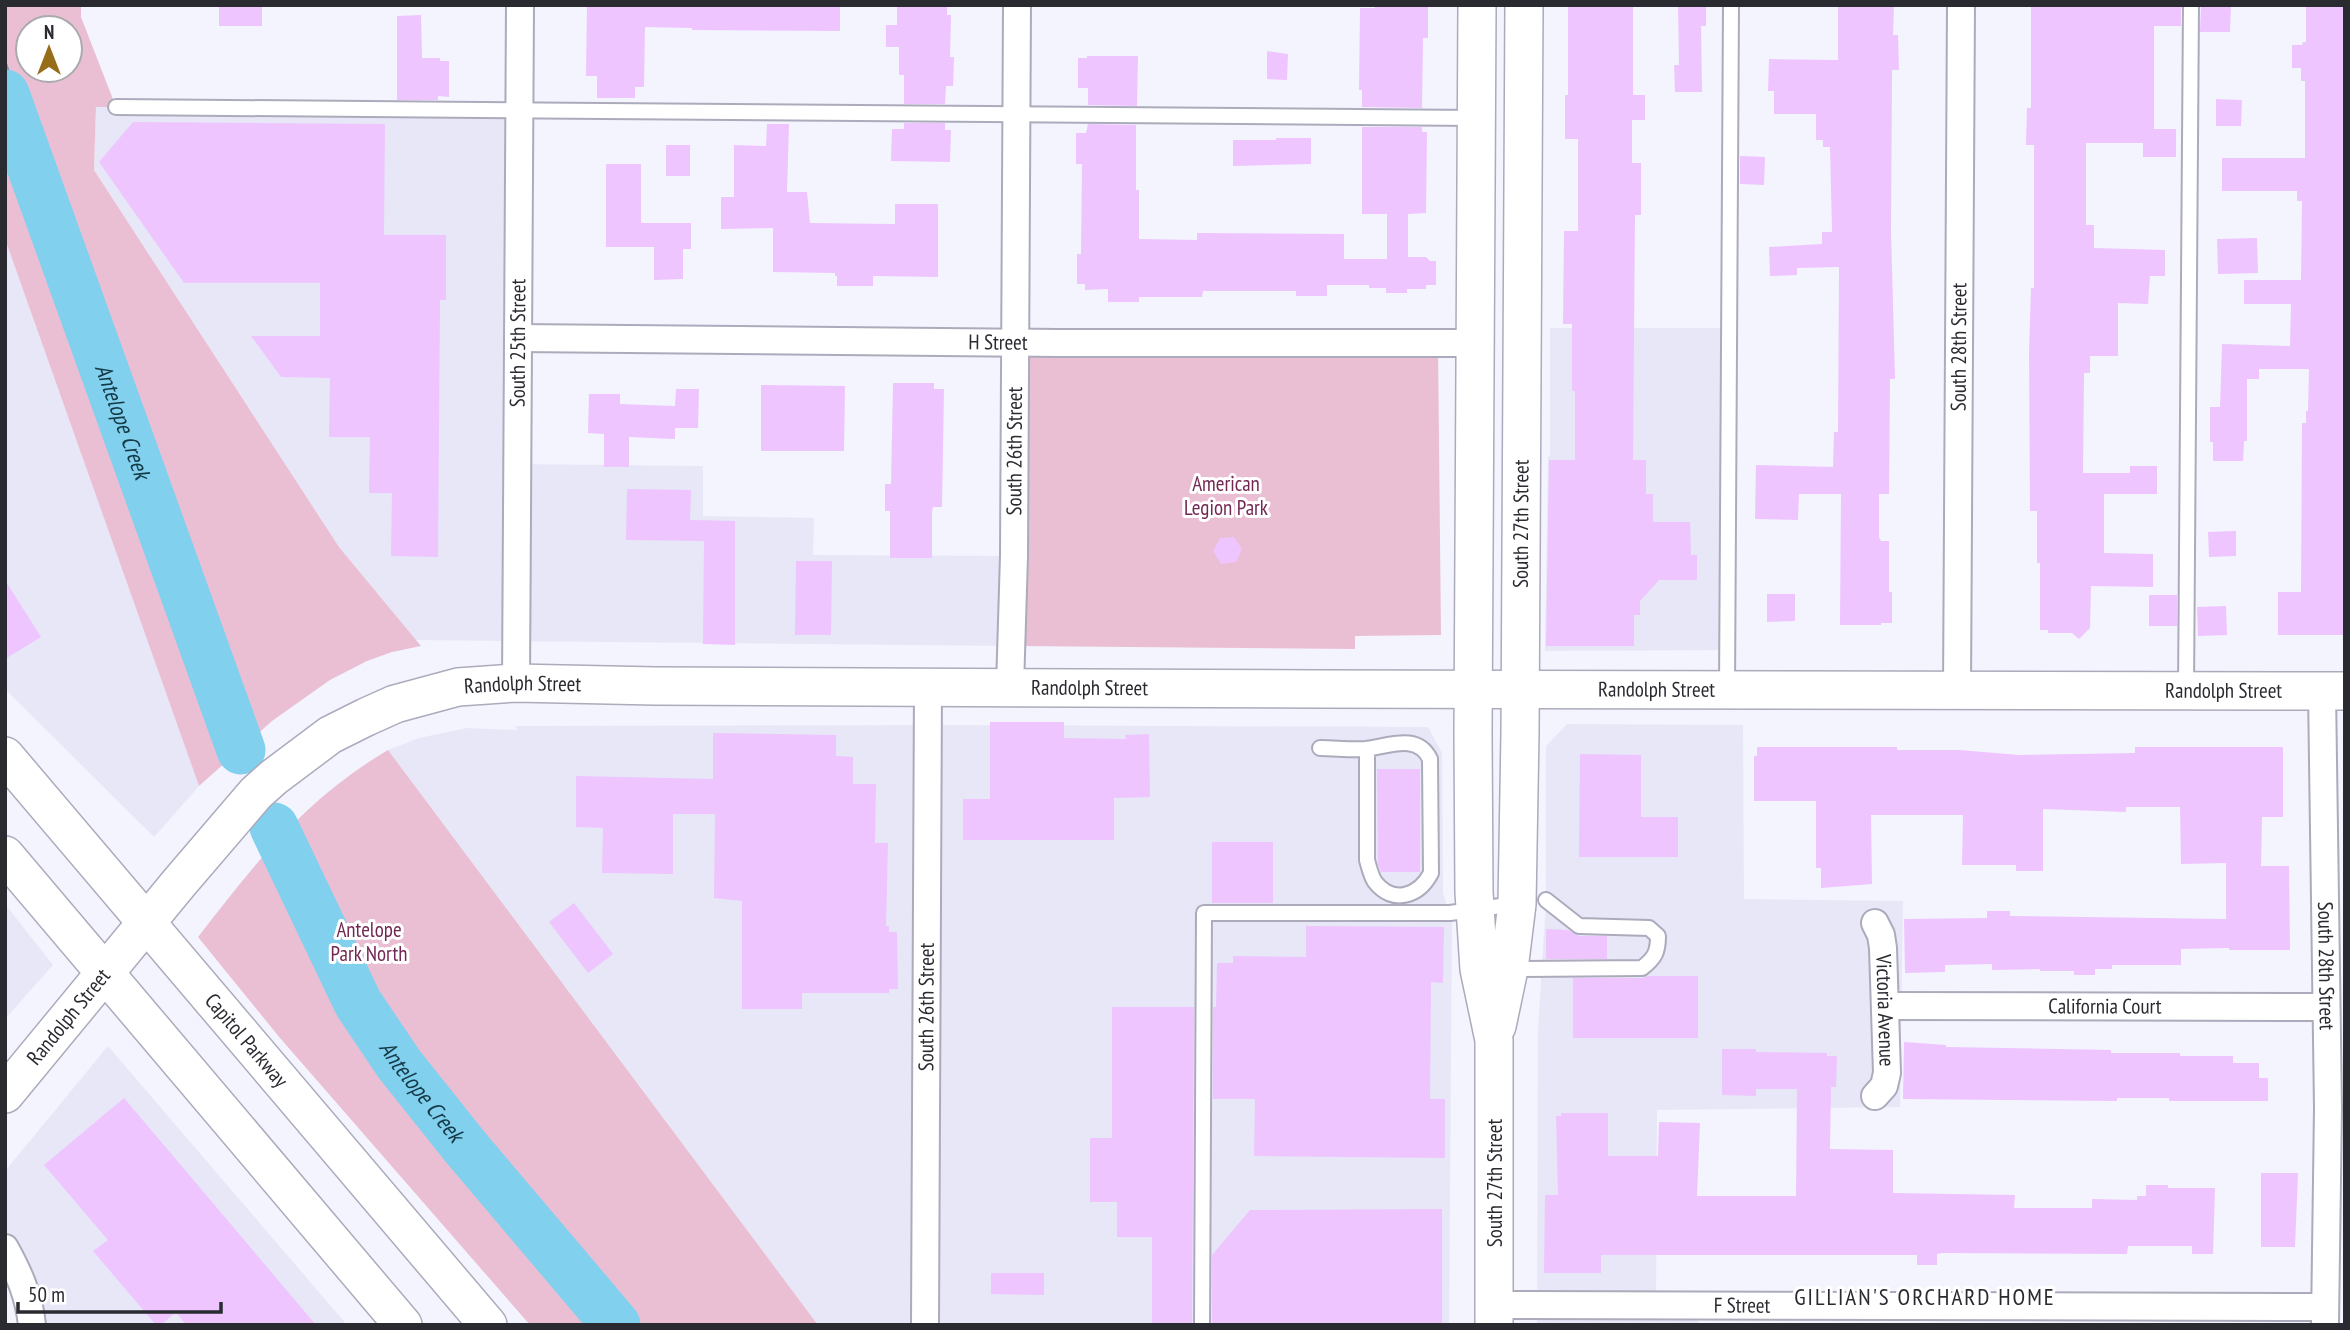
<svg xmlns="http://www.w3.org/2000/svg" width="2350" height="1330" font-family="'PT Sans Narrow',sans-serif">
	<style>
		.built { fill: #e7e7f7 }
		.green { fill: #eabfd4; fill-rule: evenodd }
		.water { fill: #81d0ee; stroke: #679eb5; stroke-width: 2 }
		.lines { fill: none; stroke-linecap: round; stroke-linejoin: round }
		.river { stroke: #81d0ee; stroke-width: 49 }
		.building { fill: #eec5fe }
		.lane-casing { stroke: #ababbc; stroke-width: 18 }
		.street-casing { stroke: #ababbc; stroke-width: 30 }
		.secondary-casing { stroke: #ababbc; stroke-width: 40 }
		.lane { stroke: #fff; stroke-width: 14 }
		.street { stroke: #fff; stroke-width: 26 }
		.secondary { stroke: #fff; stroke-width: 37 }
		.labels { text-anchor: middle; stroke-width: 6; stroke-linejoin: round; paint-order: stroke }
		.street-label { font-size: 21px; fill: #2a2a31; stroke: #fff }
		.park-label { font-size: 21px; fill: #732854; stroke: #fff }
		.water-label { font-size: 23px; font-style: italic; fill: #153a47; stroke: #fff }
		.neighbourhood-label { font-size: 23px; letter-spacing: 2px; fill: #2a2a31; stroke: #fff }
	</style>
	<rect width="100%" height="100%" fill="#f4f4ff"/>
	<g class="built">
		<polygon points="96,107 520,111 517,464 703,466 703,516 814,518 813,555 1014,556 1011,646 416,640 339,547 94,170"/>
		<polygon points="5,239 199,786 154,837 5,689"/>
		<polygon points="1550,328 1729,328 1727,650 1545,651 1548,457 1550,456"/>
		<polygon points="1567,724 1743,725 1744,899 1903,901 1900,1107 1657,1110 1656,1305 1699,1305 1698,1325 1537,1325 1538,1029 1546,900 1546,746"/>
		<polygon points="928,725 1428,727 1442,753 1443,893 1452,924 1449,1325 818,1325 388,750 419,738 467,728 518,730 515,726"/>
		<polygon points="5,904 53,965 5,1019"/>
		<polygon points="108,1046 347,1325 32,1325 5,1248 5,1171"/>
	</g>
	<g class="green">
		<path d="M5,5H81V17L116,107H96L94,170L339,547L421,646L392,652L367,661L330,680L272,721L199,786L5,239ZM28,28H70V70H28Z"/>
		<polygon points="1016,343 1438,344 1441,635 1355,636 1355,649 1011,646"/>
		<path d="M388,750L818,1325H530L280,1038L198,937C255,863 306,798 388,750Z"/>
	</g>
	<polygon class="water" points="5,60 23,115 56,237 17,167 5,138"/>
	<g class="lines">
		<g class="river">
			<path id="s1" d="M5,94L241,750"/>
			<path id="s2" d="M274,827L358,1003L399,1064L466,1148L616,1325"/>
		</g>
	</g>
	<g class="building">
		<rect x="219" y="5" width="43" height="21"/>
		<polygon points="587,5 840,5 840,31 692,30 692,28 645,27 644,87 635,87 635,98 597,98 597,76 586,76"/>
		<polygon points="897,5 947,5 947,15 951,15 950,57 954,57 953,86 946,86 945,104 904,104 904,75 899,75 899,47 886,47 886,25 897,25"/>
		<polygon points="1375,5 1428,5 1428,38 1423,38 1422,108 1362,107 1362,90 1359,90 1360,8 1375,8"/>
		<polygon points="1568,5 1633,5 1633,95 1645,95 1645,120 1632,120 1632,163 1641,163 1641,215 1635,215 1633,460 1646,460 1646,494 1653,494 1653,522 1690,522 1691,555 1697,555 1697,580 1659,580 1640,601 1640,615 1634,615 1634,646 1546,646 1549,460 1575,460 1575,391 1572,391 1572,324 1563,324 1564,231 1578,231 1578,139 1565,139 1565,95 1568,95"/>
		<polygon points="1678,5 1706,5 1706,26 1701,26 1702,92 1675,92 1674,65 1679,65"/>
		<polygon points="1838,5 1894,5 1893,35 1898,35 1899,70 1892,70 1891,231 1895,379 1890,379 1889,494 1879,494 1879,537 1881,541 1889,541 1889,592 1892,592 1892,623 1881,623 1881,625 1840,625 1841,494 1799,494 1798,520 1755,519 1756,465 1833,467 1834,432 1838,432 1839,267 1797,268 1797,275 1770,276 1769,247 1822,244 1822,232 1832,232 1830,147 1823,147 1823,140 1816,140 1816,114 1774,114 1774,91 1768,91 1769,59 1838,60"/>
		<polygon points="2031,5 2181,5 2181,26 2154,26 2154,129 2176,129 2176,157 2143,157 2143,143 2086,143 2086,225 2094,225 2094,248 2165,250 2165,276 2150,276 2148,304 2118,303 2118,356 2090,356 2090,373 2084,373 2083,473 2130,473 2130,466 2157,466 2157,494 2104,494 2104,553 2153,554 2153,587 2091,586 2090,628 2079,639 2072,633 2048,633 2048,630 2040,630 2040,563 2037,563 2037,511 2030,511 2029,352 2031,288 2034,288 2034,145 2026,145 2027,108 2031,108"/>
		<polygon points="2201,5 2231,5 2230,32 2200,32"/>
		<polygon points="2306,5 2345,5 2345,635 2278,635 2278,592 2301,592 2302,423 2306,423 2306,411 2308,411 2309,369 2259,369 2259,379 2247,379 2247,441 2244,441 2243,461 2213,461 2213,442 2210,442 2210,407 2220,407 2222,344 2290,346 2291,304 2244,304 2244,280 2301,280 2302,201 2297,201 2297,191 2222,191 2222,158 2305,158 2305,81 2301,81 2301,68 2292,68 2292,45 2302,45 2303,42 2306,42"/>
		<polygon points="421,15 422,58 440,58 440,61 449,61 449,97 438,96 438,100 397,100 397,16"/>
		<polygon points="1267,51 1288,54 1287,80 1267,79"/>
		<polygon points="1087,56 1138,56 1137,106 1088,105 1088,88 1078,88 1078,58 1087,58"/>
		<polygon points="2216,99 2242,100 2241,126 2216,126"/>
		<polygon points="133,122 385,124 384,235 446,235 446,300 440,300 438,557 391,556 392,493 369,493 370,437 329,437 330,378 281,377 251,336 320,336 320,283 184,283 99,162"/>
		<polygon points="904,123 945,123 945,130 951,130 950,162 891,161 892,129 904,129"/>
		<polygon points="767,124 789,124 787,192 807,192 810,223 895,224 895,204 938,204 938,277 873,276 873,286 837,286 837,276 835,276 835,273 773,272 773,228 721,229 721,197 734,197 734,145 766,146"/>
		<polygon points="1088,124 1136,125 1136,190 1139,190 1139,239 1197,240 1197,233 1344,234 1344,259 1387,259 1387,214 1362,214 1362,127 1422,127 1422,132 1427,132 1426,213 1408,214 1408,257 1426,257 1430,261 1436,261 1436,285 1426,285 1426,289 1407,289 1407,293 1386,293 1386,288 1369,288 1369,285 1327,285 1327,296 1296,296 1296,291 1203,291 1202,297 1139,297 1139,302 1108,302 1108,289 1085,290 1085,284 1077,284 1077,254 1081,254 1082,164 1076,164 1076,133 1086,133"/>
		<polygon points="1276,138 1311,138 1311,164 1233,166 1233,140 1276,140"/>
		<rect x="666" y="145" width="24" height="31"/>
		<polygon points="1740,156 1765,157 1764,185 1740,184"/>
		<polygon points="606,164 641,164 641,223 691,223 691,249 683,249 683,279 654,280 654,247 606,247"/>
		<polygon points="2257,238 2258,273 2218,274 2217,239"/>
		<polygon points="893,383 934,383 934,389 944,389 942,507 933,507 932,512 932,558 890,558 890,511 885,511 885,484 891,484"/>
		<polygon points="761,385 845,386 844,451 761,451"/>
		<polygon points="676,389 699,389 698,428 675,428 675,439 629,437 629,467 604,467 604,434 588,433 589,394 620,394 620,404 675,406"/>
		<polygon points="627,489 691,490 690,520 735,521 735,645 703,644 704,541 626,540"/>
		<polygon points="2236,531 2236,556 2209,557 2208,532"/>
		<polygon points="1234,537 1242,549 1236,562 1221,564 1213,551 1220,538"/>
		<polygon points="796,561 832,561 831,635 795,635"/>
		<polygon points="5,580 41,637 5,659"/>
		<polygon points="1767,594 1795,594 1795,621 1767,622"/>
		<rect x="2149" y="595" width="28" height="31"/>
		<polygon points="2226,606 2227,635 2198,636 2197,607"/>
		<polygon points="990,722 1064,722 1064,738 1126,739 1125,735 1149,734 1150,797 1114,798 1114,840 963,840 963,799 990,799"/>
		<polygon points="713,733 836,735 836,756 853,757 853,784 876,784 875,843 888,843 886,926 889,926 889,932 897,932 898,989 889,989 889,993 802,993 802,1009 742,1009 742,901 714,898 715,814 673,814 673,874 602,873 603,828 576,827 576,776 713,779"/>
		<polygon points="1757,747 1897,747 1897,750 1959,750 2019,755 2135,753 2135,747 2283,747 2283,817 2262,817 2261,866 2289,866 2290,950 2229,950 2229,948 2181,949 2181,965 2112,965 2112,969 2095,969 2095,975 2074,975 2074,971 2040,971 2040,969 1992,970 1992,964 1945,965 1945,972 1905,973 1904,919 1987,918 1987,911 2010,911 2010,916 2226,919 2226,863 2181,864 2180,807 2126,807 2126,812 2043,809 2043,871 2016,871 2016,865 1962,865 1963,815 1871,815 1872,884 1821,888 1821,868 1816,868 1816,801 1754,801 1754,756 1757,756"/>
		<polygon points="1580,754 1641,755 1641,817 1678,817 1678,857 1579,857"/>
		<polygon points="1377,769 1420,769 1420,872 1381,872 1378,864"/>
		<rect x="1212" y="842" width="61" height="61"/>
		<polygon points="574,903 613,954 588,973 549,922"/>
		<polygon points="1306,926 1444,927 1443,983 1431,982 1430,1099 1445,1099 1445,1158 1254,1156 1255,1099 1213,1099 1213,1007 1216,1007 1217,963 1233,963 1233,956 1306,957"/>
		<polygon points="1546,929 1568,930 1579,936 1607,936 1607,959 1546,959"/>
		<polygon points="1648,976 1698,976 1698,1038 1573,1038 1573,978 1642,978"/>
		<polygon points="1112,1007 1194,1007 1192,1325 1152,1325 1152,1237 1117,1237 1117,1202 1090,1202 1090,1138 1112,1138"/>
		<polygon points="1904,1042 1946,1045 1946,1047 2111,1050 2111,1053 2180,1053 2180,1056 2233,1056 2233,1063 2259,1063 2259,1078 2268,1078 2268,1101 2169,1101 2169,1098 2117,1098 2117,1101 1903,1099"/>
		<polygon points="1722,1049 1756,1049 1756,1052 1827,1053 1827,1056 1837,1056 1836,1087 1831,1087 1830,1149 1893,1150 1893,1193 2015,1195 2014,1208 2092,1208 2092,1199 2137,1200 2137,1196 2146,1196 2146,1185 2168,1185 2168,1188 2215,1188 2213,1254 2192,1254 2192,1246 2128,1246 2127,1254 1943,1253 1937,1254 1937,1265 1917,1265 1917,1255 1601,1255 1601,1273 1544,1273 1545,1195 1558,1195 1556,1116 1561,1116 1561,1113 1608,1113 1608,1156 1658,1156 1659,1122 1700,1123 1697,1196 1796,1196 1797,1089 1756,1089 1756,1096 1722,1095"/>
		<polygon points="124,1098 316,1325 186,1325 176,1312 161,1325 156,1325 93,1251 108,1240 44,1165"/>
		<polygon points="2261,1173 2298,1173 2295,1247 2261,1247"/>
		<polygon points="1442,1209 1442,1325 1212,1325 1212,1255 1250,1210"/>
		<polygon points="991,1273 1044,1273 1044,1295 991,1294"/>
	</g>
	<g class="lines">
		<defs>
			<g id="lane">
				<polyline points="116,107 1475,118"/>
				<polyline points="1727,690 1731,5"/>
				<polyline points="2186,690 2191,5"/>
				<path d="M1320,748C1335,748 1350,750 1365,749C1387,747 1417,732 1430,759L1431,873C1419,896 1393,905 1375,882C1371,876 1369,867 1367,860V749"/>
				<path d="M1511,969L1642,968C1655,958 1658,952 1658,936L1649,928L1579,926L1546,900"/>
				<polyline points="1202,1325 1204,913 1450,913 1515,904"/>
			</g>
			<g id="street">
				<path id="s3" d="M518,338L1057,343H1476"/>
				<path id="s4" d="M516,683L520,5"/>
				<path id="s5" d="M1010,687L1014,556L1017,5"/>
				<path id="s6" d="M1957,690L1961,5"/>
				<path id="s7" d="M2322,691L2328,1108L2325,1323"/>
				<path id="s8" d="M1875,923L1881,935L1883,948L1887,1073L1884,1086L1875,1096"/>
				<path id="s9" d="M1885,1006L2325,1007"/>
				<path d="M5,1248C19,1273 29,1296 32,1325"/>
				<path id="s10" d="M1494,1305L2325,1307"/>
				<path id="s11" d="M925,1325L928,687"/>
			</g>
			<g id="secondary">
				<polyline points="1477,5 1473,733 1474,892 1479,969 1494,1040 1494,1325"/>
				<path id="s12" d="M5,756L488,1325"/>
				<polyline points="5,855 403,1325"/>
				<path id="s13" d="M1497,1026L1509,969L1517,904L1520,733L1524,5"/>
				<path id="s14" d="M5,1094L179,883L256,793L274,777L330,735L366,717L395,704L458,687L516,683L655,686L1320,689L2345,691"/>
			</g>
		</defs>
		<use href="#lane" class="lane-casing"/>
		<use href="#street" class="street-casing"/>
		<use href="#secondary" class="secondary-casing"/>
		<use href="#lane" class="lane"/>
		<use href="#street" class="street"/>
		<use href="#secondary" class="secondary"/>
	</g>
	<g class="labels">
		<g class="street-label">
			<text dy="7" stroke="none"><textPath href="#s3" startOffset="480">H Street</textPath></text>
			<text dy="7" stroke="none"><textPath href="#s4" startOffset="340">South 25th Street</textPath></text>
			<text dy="7" stroke="none"><textPath href="#s6" startOffset="343">South 28th Street</textPath></text>
			<text dy="7" stroke="none"><textPath href="#s5" startOffset="236">South 26th Street</textPath></text>
			<text dy="7" stroke="none"><textPath href="#s13" startOffset="504">South 27th Street</textPath></text>
			<text dy="7" stroke="none"><textPath href="#s14" startOffset="688">Randolph Street</textPath></text>
			<text dy="7" stroke="none"><textPath href="#s14" startOffset="1255">Randolph Street</textPath></text>
			<text dy="7" stroke="none"><textPath href="#s14" startOffset="1822">Randolph Street</textPath></text>
			<text dy="7" stroke="none"><textPath href="#s14" startOffset="2389">Randolph Street</textPath></text>
			<text dy="7" stroke="none"><textPath href="#s7" startOffset="275">South 28th Street</textPath></text>
			<text dy="7" stroke="none"><textPath href="#s11" startOffset="318">South 26th Street</textPath></text>
			<text dy="7" stroke="none"><textPath href="#s9" startOffset="220">California Court</textPath></text>
			<text dy="7" stroke="none"><textPath href="#s8" startOffset="89">Victoria Avenue</textPath></text>
			<text dy="7" stroke="none"><textPath href="#s14" startOffset="100">Randolph Street</textPath></text>
			<text dy="7" stroke="none"><textPath href="#s12" startOffset="373">Capitol Parkway</textPath></text>
			<text transform="translate(1495 1183) rotate(-90)" y="7">South 27th Street</text>
			<text dy="7" stroke="none"><textPath href="#s10" startOffset="248">F Street</textPath></text>
		</g>
		<g class="park-label">
			<text x="1226" y="491">American<tspan x="1226" dy="24">Legion Park</tspan></text>
			<text x="369" y="937">Antelope<tspan x="369" dy="24">Park North</tspan></text>
		</g>
		<g class="water-label">
			<text dy="8" stroke="none"><textPath href="#s1" startOffset="348">Antelope Creek</textPath></text>
			<text dy="8" stroke="none"><textPath href="#s2" startOffset="304">Antelope Creek</textPath></text>
		</g>
		<g class="neighbourhood-label">
			<text x="1925" y="1305">GILLIAN'S ORCHARD HOME</text>
		</g>
	</g>
	<rect width="2350" height="1330" fill="none" stroke="#2a2a31" stroke-width="14"/>
	<g transform="translate(49 49)"><circle r="33" fill="#ffffff" stroke="#aaaaad" stroke-width="2"/>
	<path d="M0-5L12 26L0 18L-12 26Z" fill="#966d18"/>
	<text y="-10" font-size="19" font-weight="bold" text-anchor="middle" fill="#2a2a31">N</text>
	</g>
	<path d="M18 1302v10h203v-10" fill="none" stroke="#2a2a31" stroke-width="3.5"/>
	<text x="28" y="1302" font-size="21" fill="#2a2a31" stroke="#ffffff" stroke-width="5" paint-order="stroke">50 m</text>
</svg>
